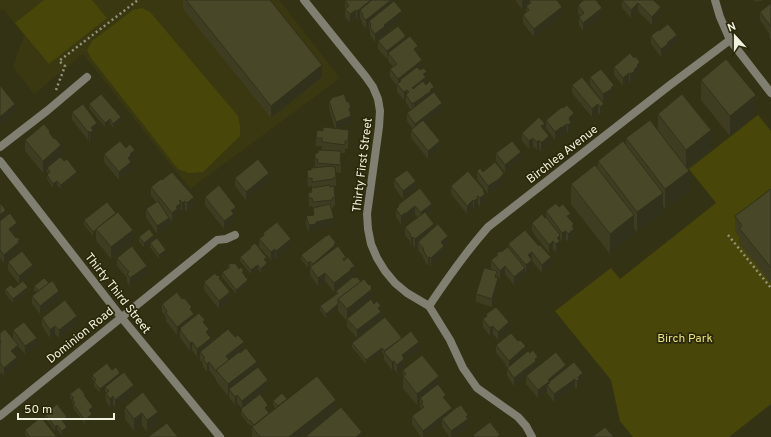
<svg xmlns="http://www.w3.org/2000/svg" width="771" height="437" font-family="Overpass,sans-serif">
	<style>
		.built { fill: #3a3811 }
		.green { fill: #494609 }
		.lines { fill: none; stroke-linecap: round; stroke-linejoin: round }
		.path { stroke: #94937b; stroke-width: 2.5; stroke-dasharray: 2 3; stroke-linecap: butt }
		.minor { stroke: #807f71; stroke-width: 8 }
		.wall { fill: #3e3d22 }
		.shaded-wall { fill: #32321c }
		.building { fill: #484728; stroke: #32321c }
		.labels { text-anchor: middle; stroke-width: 3.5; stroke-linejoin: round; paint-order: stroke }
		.street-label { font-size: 12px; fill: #f1f1df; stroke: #2a2809 }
		.park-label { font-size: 12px; fill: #e6e178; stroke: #2a2809 }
	</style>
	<rect width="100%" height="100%" fill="#343214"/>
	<polygon class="built" points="0,0 279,0 340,78 190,189 83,54 34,94 13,67 24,35 3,9 0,11"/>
	<g class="green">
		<polygon points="44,0 92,0 107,18 49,64 15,23"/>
		<polygon points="142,8 150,12 238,116 240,125 240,136 203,172 189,173 178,169 91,58 87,50 92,41 133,10"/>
		<polygon points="758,115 771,131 771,404 729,437 633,437 620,421 611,380 555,311 611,268 620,279 716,203 689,169"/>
	</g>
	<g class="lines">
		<g class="path">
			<polyline points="56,90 65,66 59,61 138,0"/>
			<polyline points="728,235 771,288"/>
		</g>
		<g class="minor">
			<polyline points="304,0 366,77 373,87 378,99 380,111 379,127 367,214 368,229 371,244 377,258 385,271 395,283 407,293 429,306 450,340 463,368 477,388 518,417 526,426 532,437"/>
			<polyline points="715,0 720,17 730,40 771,93"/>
			<polyline points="0,147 48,110 87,77"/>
			<polyline points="0,161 121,317 220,437"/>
			<path d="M429,306C447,279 466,252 488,227L670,85L730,40"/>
			<polyline points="0,416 217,240 226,239 235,235"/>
		</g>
	</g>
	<g class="wall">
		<polygon points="183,0 270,0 322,77 271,118 183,9"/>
		<polygon points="345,0 393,0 393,2 402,19 385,32 385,34 375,42 370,35 370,30 369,29 369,26 366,28 362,24 362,21 360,18 360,17 357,19 356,18 350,22 345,17"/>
		<polygon points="515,0 557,0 562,15 534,37 523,23 523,15 526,12 526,6 529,4 522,9"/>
		<polygon points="584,0 596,0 602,16 583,31 579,25 579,17 580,16 578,13 578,5"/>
		<polygon points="622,0 653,0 661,15 652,25 638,11 631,18 622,8"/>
		<polygon points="754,0 764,0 755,2"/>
		<polygon points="771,3 771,39 769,37 769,33 760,20 760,12"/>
		<polygon points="651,36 677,43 668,50 668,52 661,57 651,44"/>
		<polygon points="406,39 418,54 422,68 420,70 427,80 426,80 426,84 434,93 442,111 426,123 440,149 428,159 411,138 411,130 413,129 407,121 407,113 411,110 406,103 406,99 404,100 397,92 397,86 390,77 390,69 393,67 388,61 388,58 387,59 378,49 378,41"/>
		<polygon points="614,67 640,70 638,72 638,74 635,77 635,79 630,82 629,81 623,86 614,75"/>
		<polygon points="590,77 614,93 612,95 612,97 603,102 590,85"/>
		<polygon points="701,80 756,115 730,136 701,100"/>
		<polygon points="572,85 604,104 604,112 600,115 598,112 592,117 572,93"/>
		<polygon points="331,98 351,115 351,124 338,129 349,138 348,149 345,149 345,153 341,153 341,173 336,172 336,186 333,186 335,197 335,205 333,206 333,208 331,208 334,226 316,230 316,232 309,233 306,224 306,216 313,215 313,208 312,206 309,206 308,193 311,192 311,188 312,187 312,186 308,187 307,178 307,170 311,170 317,167 315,167 315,159 318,153 322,150 322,146 316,146 316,138 323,131 335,129 329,109 329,101 331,100"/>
		<polygon points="89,104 121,122 113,128 110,123 105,127 89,108"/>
		<polygon points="72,112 97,131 93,135 93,138 90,141 89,139 88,140 72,120"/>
		<polygon points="658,114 711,150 688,169 689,191 665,209 663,206 663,213 637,233 634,228 634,235 610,254 571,204 571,184 598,168 598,161 626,145 626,138 658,130"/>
		<polygon points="546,120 574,121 571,125 571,131 568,133 567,132 561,136 561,135 555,140 546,128"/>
		<polygon points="545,130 549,144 541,151 539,149 537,150 533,146 529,149 522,141 522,133"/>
		<polygon points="50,134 61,157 77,176 61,189 57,185 53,188 47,179 47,175 48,174 47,172 47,170 43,173 25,151 25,140"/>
		<polygon points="496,153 521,160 505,173 496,161"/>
		<polygon points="104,154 135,158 131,161 131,170 119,180 104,162"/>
		<polygon points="477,171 483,172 504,181 499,187 488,194 477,179"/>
		<polygon points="235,178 269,181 246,200 235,186"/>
		<polygon points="161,179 194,205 187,211 185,209 182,211 181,209 181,211 178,213 178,216 172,221 169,218 169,226 157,234 146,217 146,209 156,202 151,195 151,187"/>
		<polygon points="394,179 416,189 403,199 394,187"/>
		<polygon points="451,186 484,192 485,202 480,206 478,204 478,206 474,209 473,208 471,209 471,210 467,214 451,194"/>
		<polygon points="420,188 432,212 427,216 434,228 448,244 444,247 444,254 431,266 430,265 428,266 425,262 425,260 423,258 423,256 418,250 418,245 415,247 413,245 411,246 410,244 410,241 405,235 405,227 418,218 415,214 405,222 405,221 401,224 396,217 396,209 398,207 398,205"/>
		<polygon points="771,189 771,283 739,243 739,237 735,231 735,216"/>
		<polygon points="205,197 236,215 234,217 234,222 224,229 205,205"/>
		<polygon points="0,203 6,215 17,231 13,234 20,248 19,250 4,263 0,258"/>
		<polygon points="546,211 571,221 574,228 574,237 568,242 566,239 562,241 560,239 560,249 556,252 553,249 549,253 534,234 534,233 532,231 532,223 546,217"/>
		<polygon points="84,220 133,242 111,259 96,240 96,234 93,236 84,225"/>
		<polygon points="525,230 551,265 542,273 532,261 532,268 525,272 525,276 514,285 505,274 500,279 497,275 498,286 492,307 476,302 476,294 492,270 491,268 491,260 496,256 496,254 501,252 508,247 508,244"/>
		<polygon points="263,233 291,247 276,259 275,257 271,260 259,247 259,239 263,236"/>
		<polygon points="139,237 154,239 144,247 139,241"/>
		<polygon points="150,243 166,254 159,259 150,247"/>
		<polygon points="250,247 267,262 267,267 261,273 258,269 251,274 240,261 240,257 250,249"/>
		<polygon points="335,247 335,248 346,258 355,274 351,277 351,278 334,292 325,281 318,286 310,275 310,267 311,266 310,265 308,267 301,260 301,255 336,247"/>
		<polygon points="117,258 147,274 130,286 127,282 127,278 117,266"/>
		<polygon points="8,262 33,273 22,282 28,291 13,303 5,293 5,289 14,288 19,284 8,270"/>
		<polygon points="233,264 244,274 248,284 236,294 222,277 222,272 228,268 228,265"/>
		<polygon points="354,278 372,289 372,301 381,315 381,320 357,338 347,327 347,321 338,311 338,308 326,318 320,310 320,306 336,294 336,291"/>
		<polygon points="220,280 230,300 219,309 204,290 204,282"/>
		<polygon points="34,286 59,299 40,314 32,304 32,296 37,293 34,290"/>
		<polygon points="162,304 192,311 194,317 205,325 211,343 244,350 257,368 268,388 260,394 268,410 267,411 269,413 275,408 273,405 273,401 287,399 336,411 303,437 252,437 252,426 250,424 249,425 241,415 241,409 242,408 237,403 235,405 229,397 229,395 228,396 216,381 216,379 209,370 207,372 203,367 203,364 200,360 200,354 197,357 192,350 190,351 180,338 180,333 177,335 166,321 166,317 162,312"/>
		<polygon points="486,314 509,330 498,340 493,334 490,336 483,327 483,319 486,317"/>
		<polygon points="42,318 77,324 59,338 55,334 50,338 42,326"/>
		<polygon points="13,330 37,346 25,354 18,346 18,353 16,355 17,365 4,376 2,373 2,381 0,382 0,333 13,338"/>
		<polygon points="402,338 419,350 404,361 404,367 397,373 394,369 392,370 384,360 384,355 382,352 366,364 352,347 352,343"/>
		<polygon points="496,345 526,352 538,365 536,366 536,368 566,368 583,381 579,383 579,387 577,389 575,387 554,402 547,393 547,391 538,398 526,384 526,377 514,386 507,376 507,368 505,364 505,363 496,353"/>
		<polygon points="112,370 120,375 134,393 115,408 113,404 110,407 106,401 105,389 100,393 94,386 94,381 92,379 92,375"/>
		<polygon points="403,370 439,386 452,411 468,423 468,427 455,437 450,437 442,427 442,424 425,437 421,437 412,424 412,416 421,409 421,407 420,406 420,403 417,405 403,388"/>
		<polygon points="143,392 158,424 147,432 142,425 134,431 125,419 125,407"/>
		<polygon points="70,394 85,397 93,411 91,413 92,418 85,424 73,408 72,400 70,398"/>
		<polygon points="45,414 67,421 64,423 67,431 62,436 57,429 55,431 45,418"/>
		<polygon points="25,430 57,437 27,437 25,434"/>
	</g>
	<g class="shaded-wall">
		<polygon points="371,0 374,0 360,10 360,17 357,19 357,11"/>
		<polygon points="391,0 393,0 393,7 369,21 369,26 366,28 366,20"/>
		<polygon points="523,0 530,0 529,0 529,4 522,9 522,1"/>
		<polygon points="638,3 638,11 631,18 631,10"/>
		<polygon points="562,7 562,15 534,37 534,29"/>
		<polygon points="661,7 661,15 652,25 652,17"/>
		<polygon points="602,8 602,16 583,31 583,23"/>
		<polygon points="356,10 356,18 350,22 350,14"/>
		<polygon points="402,11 402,19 385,32 385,34 375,42 375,34 384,25"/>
		<polygon points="677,35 677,43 668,50 668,52 661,57 661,49 667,43"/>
		<polygon points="406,36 406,44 388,53 388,58 387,59 387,51"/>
		<polygon points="418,46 418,54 414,57 414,49"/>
		<polygon points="422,60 422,68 401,84 400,80 400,85 398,84 398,79"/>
		<polygon points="640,62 640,70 638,72 638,74 635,77 635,79 630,82 630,74 637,65"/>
		<polygon points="322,65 322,77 271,118 271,106"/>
		<polygon points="427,72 426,85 412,96 412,88 423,74"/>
		<polygon points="629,73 629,81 623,86 623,78"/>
		<polygon points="614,85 614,93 612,95 612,97 603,102 603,94"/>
		<polygon points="434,87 434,95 414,111 414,103"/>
		<polygon points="407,90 407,97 406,95 406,99 404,100 404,92"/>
		<polygon points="756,95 756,115 730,136 730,116"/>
		<polygon points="413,103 413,111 412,112 412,104"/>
		<polygon points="442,103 442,111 415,132 415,124"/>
		<polygon points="15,104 15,112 0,125 0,117"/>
		<polygon points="598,104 598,112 592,117 592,109"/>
		<polygon points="604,104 604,112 600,115 600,107"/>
		<polygon points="349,108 351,108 351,116"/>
		<polygon points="574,113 574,121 571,125 571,131 568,133 568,125 569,118"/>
		<polygon points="351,116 351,124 336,130 336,122"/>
		<polygon points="121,117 121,122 113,128 113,124"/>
		<polygon points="110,119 110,123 105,127 105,123"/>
		<polygon points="97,123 97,131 93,135 93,138 90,141 90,133 91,128"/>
		<polygon points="545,124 545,132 541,126"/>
		<polygon points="567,124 567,132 561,136 561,128"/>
		<polygon points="561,127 561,135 555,140 555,132"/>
		<polygon points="349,130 349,138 348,149 348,141"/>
		<polygon points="711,130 711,150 686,170 686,150"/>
		<polygon points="89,131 89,139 88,140 88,132"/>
		<polygon points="549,136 549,144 541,151 541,143"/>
		<polygon points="533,138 533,146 529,149 529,141"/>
		<polygon points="539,140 539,149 537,150 537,142"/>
		<polygon points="440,141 440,149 428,159 428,151"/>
		<polygon points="61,145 61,157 47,168 47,170 43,173 43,161"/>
		<polygon points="135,150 135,158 131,161 131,170 119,180 119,172 130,154"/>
		<polygon points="521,152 521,160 505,173 505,165"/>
		<polygon points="689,171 689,191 665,209 665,189"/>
		<polygon points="77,172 77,176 61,189 61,185"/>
		<polygon points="269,173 269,181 246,200 246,192"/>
		<polygon points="504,173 504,181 499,187 488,194 488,186"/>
		<polygon points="57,181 57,185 53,188 53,184"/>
		<polygon points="416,181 416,189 403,199 403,191"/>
		<polygon points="484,190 484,195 485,194 485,202 480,206 480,198"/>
		<polygon points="663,193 663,213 637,233 637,212"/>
		<polygon points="477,196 478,196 478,206 474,209 474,201"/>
		<polygon points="194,197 194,205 187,211 187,203"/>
		<polygon points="180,200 180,204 181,203 181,211 178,213 178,216 172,221 172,213 176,207 179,201"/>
		<polygon points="473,200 473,208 471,209 471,210 467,214 467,206"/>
		<polygon points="185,201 185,209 182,211 182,203"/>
		<polygon points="432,204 432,212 421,220 421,212"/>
		<polygon points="415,206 415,214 405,222 405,214"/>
		<polygon points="236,207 236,215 234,217 234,222 224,229 224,221 231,211"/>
		<polygon points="6,210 6,218 0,223 0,215"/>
		<polygon points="405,213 405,221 401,224 401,216"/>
		<polygon points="571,214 571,222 567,216"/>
		<polygon points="634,215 634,235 610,254 610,234"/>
		<polygon points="169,218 169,226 157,234 157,226"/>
		<polygon points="334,218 334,226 316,230 316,232 309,233 309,225 316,222"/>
		<polygon points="17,223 17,231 9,237 9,229"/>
		<polygon points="434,224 434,232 418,242 418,245 415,247 415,239"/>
		<polygon points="574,224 574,237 568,242 568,234 572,226"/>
		<polygon points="96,230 96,234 93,236 93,232"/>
		<polygon points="133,230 133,242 111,259 111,247"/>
		<polygon points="566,231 566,239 562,241 562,233"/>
		<polygon points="154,235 154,239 144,247 144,243"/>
		<polygon points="560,235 560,249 556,252 556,244 557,238"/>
		<polygon points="448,236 448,244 444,247 444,254 431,266 431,258 441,242"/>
		<polygon points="413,237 413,245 411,246 411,238"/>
		<polygon points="291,239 291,247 276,259 276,251"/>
		<polygon points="20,240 19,250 4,263 4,255"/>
		<polygon points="553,241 553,249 549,253 549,245"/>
		<polygon points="336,243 335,249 313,268 313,264"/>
		<polygon points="275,249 275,257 271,260 271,252"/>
		<polygon points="166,250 166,254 159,259 159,255"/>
		<polygon points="532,252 532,268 526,273 526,265 528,255"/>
		<polygon points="430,257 430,265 428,266 428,258"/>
		<polygon points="551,257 551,265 542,273 542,265"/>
		<polygon points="310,261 310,265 308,267 308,263"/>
		<polygon points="267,263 267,267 261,273 261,269"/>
		<polygon points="33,265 33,273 19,284 19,276"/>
		<polygon points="258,265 258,269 251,274 251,270"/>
		<polygon points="147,266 147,274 130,286 130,278"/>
		<polygon points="355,266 355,274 351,277 351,278 334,292 334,283"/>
		<polygon points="505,266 505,274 500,279 500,271"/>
		<polygon points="525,268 525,276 514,285 514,277"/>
		<polygon points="325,273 325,281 318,286 318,278"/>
		<polygon points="498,278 498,286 492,307 492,299"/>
		<polygon points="248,280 248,284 236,294 236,290"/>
		<polygon points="28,287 28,291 13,303 13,299"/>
		<polygon points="372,287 372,290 372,289 372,301 347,319 347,321 347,309"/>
		<polygon points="59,291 59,299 40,314 40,306"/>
		<polygon points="230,292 230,300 219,309 219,301"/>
		<polygon points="338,304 338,308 326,318 326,314"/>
		<polygon points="381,306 381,320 357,338 357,330"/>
		<polygon points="194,314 194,322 180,328 180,333 177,335 177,327"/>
		<polygon points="77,316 77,324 59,338 59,330"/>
		<polygon points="509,322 509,330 498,340 498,332"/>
		<polygon points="55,326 55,334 50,338 50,330"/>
		<polygon points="493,326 493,334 490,336 490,328"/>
		<polygon points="209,329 209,337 206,332"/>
		<polygon points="37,338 37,346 25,354 25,346"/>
		<polygon points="211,338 211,346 200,352 200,354 197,357 197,349"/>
		<polygon points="192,342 192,350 190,351 190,343"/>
		<polygon points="244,342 244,350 221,376 226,356"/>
		<polygon points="419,342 419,350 404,361 404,367 397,373 397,365 402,355"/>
		<polygon points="18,345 18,353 11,359 11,351"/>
		<polygon points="526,346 526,354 509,369 509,361"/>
		<polygon points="382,348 382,352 366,364 366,360"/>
		<polygon points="17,357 17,365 4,376 4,368"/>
		<polygon points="538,357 538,365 536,366 536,369 526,376 526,377 514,386 514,378"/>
		<polygon points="394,361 394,369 392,370 392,362"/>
		<polygon points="209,362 209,370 207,372 207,364"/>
		<polygon points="257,362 257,373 229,389 229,395 228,396 228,384"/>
		<polygon points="566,365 566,373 550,383 549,382 549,388 547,385 547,391 538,398 538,390 548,380"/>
		<polygon points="2,373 2,381 0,382 0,374"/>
		<polygon points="120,373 120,377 105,387 105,389 100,393 100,389"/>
		<polygon points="583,373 583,381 579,383 579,387 577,389 577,381 578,377"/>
		<polygon points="439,376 439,387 420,398 420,403 417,405 417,394"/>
		<polygon points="575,379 575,387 554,402 554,394"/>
		<polygon points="268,380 268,388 242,409 242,401"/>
		<polygon points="134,385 134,393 115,408 115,400"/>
		<polygon points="237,395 237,403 235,405 235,397"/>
		<polygon points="446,395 446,403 443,397"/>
		<polygon points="113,396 113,404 110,407 110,399"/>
		<polygon points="336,400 336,411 303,437 289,437"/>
		<polygon points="268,405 268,410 265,412 265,408"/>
		<polygon points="93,407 93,411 89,414 89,410"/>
		<polygon points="452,408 452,416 442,419 442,424 425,437 423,437 423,431"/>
		<polygon points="158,412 158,424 147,432 147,420"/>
		<polygon points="142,413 142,425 134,431 134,419"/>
		<polygon points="92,414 92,418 85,424 85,420"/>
		<polygon points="468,415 468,427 455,437 451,437 451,431"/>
		<polygon points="67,417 67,421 62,424 62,420"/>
		<polygon points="57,425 57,429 55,431 55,427"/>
		<polygon points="67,427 67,431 62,436 62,431"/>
		<polygon points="362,432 362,437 356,437"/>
	</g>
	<g class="building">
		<polygon points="186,0 270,0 322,65 271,106"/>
		<polygon points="345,0 371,0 357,11 356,10 350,14 345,9 349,6"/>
		<polygon points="372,0 391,0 366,20 362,16 363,15 360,10"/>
		<polygon points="529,0 557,0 562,7 534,29 523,15 529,10 526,6 531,3"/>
		<polygon points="584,0 596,0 602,8 583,23 579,17 584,13 578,5"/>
		<polygon points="622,0 653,0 661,7 652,17 638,3 631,10"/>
		<polygon points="394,1 402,11 384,25 385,26 375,34 370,27 371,26 370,25 371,24 369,21"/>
		<polygon points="771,3 771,27 760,12"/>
		<polygon points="668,24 677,35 667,43 668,44 661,49 651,36 658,30 659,31"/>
		<polygon points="398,26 406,36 387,51 378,41"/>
		<polygon points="410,36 418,46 414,49 422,60 398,79 390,69 397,64 388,53"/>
		<polygon points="630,53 634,58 635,56 640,62 637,65 638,66 634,70 635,71 630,74 629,73 623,78 614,67"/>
		<polygon points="726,59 756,95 730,116 701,80"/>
		<polygon points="417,67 420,70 424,68 427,72 423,74 426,77 412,88 413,89 423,81 426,85 430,81 434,87 430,90 431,91 414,103 413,103 412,104 406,95 409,92 407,90 404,92 397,84 401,81 400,80"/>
		<polygon points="601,69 614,85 611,88 612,89 603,94 590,77"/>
		<polygon points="582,77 604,104 600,107 598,104 592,109 572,85"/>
		<polygon points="0,85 15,104 0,117"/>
		<polygon points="434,92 442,103 415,124 407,113"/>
		<polygon points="101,94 121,117 113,124 110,119 105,123 89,104"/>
		<polygon points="344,94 347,102 349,102 351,108 349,108 351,116 336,122 329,101 331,100 331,98"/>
		<polygon points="682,94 711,130 686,150 658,114"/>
		<polygon points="83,104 97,123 91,128 93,130 90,133 89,131 88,132 72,112"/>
		<polygon points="567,105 574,113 569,118 571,123 568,125 567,124 561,128 561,127 555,132 546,120 562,107 563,108"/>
		<polygon points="539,117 545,124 541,126 549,136 541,143 539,140 537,142 533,138 529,141 522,133"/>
		<polygon points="423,120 440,141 428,151 411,130"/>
		<polygon points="650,120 689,171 665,189 626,138"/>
		<polygon points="44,124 50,131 49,132 54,139 55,138 61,145 43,161 25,140"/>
		<polygon points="323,127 349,130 348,141 345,141 345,145 322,142 322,138 316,138 317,130 323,131"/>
		<polygon points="120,141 126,148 130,144 135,150 130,154 131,155 128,158 131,162 119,172 104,154"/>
		<polygon points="512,141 521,152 505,165 496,153"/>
		<polygon points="623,141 663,193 637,212 598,161"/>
		<polygon points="318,150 341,151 340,162 341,162 341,165 317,163 318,159 315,159 315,153 318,153"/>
		<polygon points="60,157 64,161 67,159 77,172 61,185 57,181 53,184 47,175 50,172 47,168"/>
		<polygon points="258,159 269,173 246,192 235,178"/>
		<polygon points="495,162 504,173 499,179 488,186 477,171 480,168 483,172"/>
		<polygon points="595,165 634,215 610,234 571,184"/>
		<polygon points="333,166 333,167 335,167 336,178 333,178 333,179 312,182 312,178 308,179 307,170 311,170 311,168"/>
		<polygon points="407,170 416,181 403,191 394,179"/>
		<polygon points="468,171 484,190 483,191 485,194 480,198 478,196 477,196 478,198 474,201 473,200 467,206 451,186"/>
		<polygon points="172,172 194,197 187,203 185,201 182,203 180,200 179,201 181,203 176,207 178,208 172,213 151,187 161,179 162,180"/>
		<polygon points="219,185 236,207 231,211 234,214 224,221 205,197"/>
		<polygon points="330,185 330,187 334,186 335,197 332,198 333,200 313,202 312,198 309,198 308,193 312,192 311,188"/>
		<polygon points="420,188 432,204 421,212 420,212 415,206 405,214 405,213 401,216 396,209 399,206 398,205"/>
		<polygon points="771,189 771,268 739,228 742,226 735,216"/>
		<polygon points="158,201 169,218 157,226 146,209"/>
		<polygon points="107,202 116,213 96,229 96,230 93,232 84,220"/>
		<polygon points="0,203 6,210 0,215"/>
		<polygon points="556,203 559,207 563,204 571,214 567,216 574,224 572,226 574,229 568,234 566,231 562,233 546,211"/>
		<polygon points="330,204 334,218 316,222 316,224 309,225 306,216 314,215 313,208"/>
		<polygon points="118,212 133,230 111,247 96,229"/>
		<polygon points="425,212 434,224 415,239 413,237 411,238 410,236 411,235 405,227"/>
		<polygon points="10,213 17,223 9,229 16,238 17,237 20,240 18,241 19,242 4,255 0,250 0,221"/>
		<polygon points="542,214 545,218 546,217 560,235 557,238 560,241 556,244 553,241 549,245 534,226 532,223"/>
		<polygon points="277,222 291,239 276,251 275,249 271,252 259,239 264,235 263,233"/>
		<polygon points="438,224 448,236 441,242 444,246 431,258 430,257 428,258 425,254 425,253 423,250 424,249 418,242"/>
		<polygon points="149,229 154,235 144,243 139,237"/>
		<polygon points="525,230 539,246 540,245 551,257 542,265 532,252 528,255 532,260 526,265 508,244"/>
		<polygon points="329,234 336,243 334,244 335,245 313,264 310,261 308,263 301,255 327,235 327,236"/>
		<polygon points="157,238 166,250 159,255 150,243"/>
		<polygon points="255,243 267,258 264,259 267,263 261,269 258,265 251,270 240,257 251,248 250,247"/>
		<polygon points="132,246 147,266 130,278 127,274 129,272 117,258"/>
		<polygon points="338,246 346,257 343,259 344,261 348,257 355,266 350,269 351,270 334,283 325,273 318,278 310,267"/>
		<polygon points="508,247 525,268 514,277 505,266 500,271 491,260 498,255 496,254 500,251 501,252"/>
		<polygon points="22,251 33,265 19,276 8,262"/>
		<polygon points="231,263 233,264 235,263 239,269 241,267 244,271 242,272 248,280 236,290 222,272 230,267 228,265"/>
		<polygon points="484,268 497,271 495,277 498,278 492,299 476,294"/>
		<polygon points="215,273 217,276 218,275 220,277 219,278 230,292 219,301 204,282"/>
		<polygon points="353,277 354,278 357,277 361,282 338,299 338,304 326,314 320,306 338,293 336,291"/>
		<polygon points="44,278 49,283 39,291 34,286"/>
		<polygon points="364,279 369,285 369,284 372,287 371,288 372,289 347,309 338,299"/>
		<polygon points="23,281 28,287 13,299 5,289 11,285 14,288"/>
		<polygon points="53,281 59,291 40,306 32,296 50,282"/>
		<polygon points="177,292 182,299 184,298 192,307 190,309 194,314 177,327 166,313 167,311 162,304"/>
		<polygon points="371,299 374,304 377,301 381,306 378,308 381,312 357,330 347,319"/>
		<polygon points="65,300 77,316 59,330 55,326 50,330 42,318"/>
		<polygon points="496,307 509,322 498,332 493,326 490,328 483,319 487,316 486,314"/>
		<polygon points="199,313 205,320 203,322 209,329 206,332 211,338 197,349 192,342 190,343 180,330 181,329 180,328"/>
		<polygon points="385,317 402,338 384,351 382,348 366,360 352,343"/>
		<polygon points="24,322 37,338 25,346 13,330"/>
		<polygon points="5,329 18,345 11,351 17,357 4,368 0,363 0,343 1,342 0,340 0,333"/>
		<polygon points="228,329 235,337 238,335 244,342 226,356 229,360 216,370 216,371 209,362 207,364 203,359 205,358 200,352"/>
		<polygon points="411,331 419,342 402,355 404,359 397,365 394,361 392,362 384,352"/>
		<polygon points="511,333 518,341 520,340 526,346 509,361 505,356 496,345"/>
		<polygon points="246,348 257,362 228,384 216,370 239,352 240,353"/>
		<polygon points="533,350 538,357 535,359 536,361 514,378 507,368 528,351 530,353"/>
		<polygon points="556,352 566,365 548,380 550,381 538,390 526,376"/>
		<polygon points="422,355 439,376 417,394 403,376 406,374 403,370"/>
		<polygon points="574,362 583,373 578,377 579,379 577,381 575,379 554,394 547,385 550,383 549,382"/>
		<polygon points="107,363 112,370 116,367 120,373 100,389 94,382 96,380 92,375"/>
		<polygon points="258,367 268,380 242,401 237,395 235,397 229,389"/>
		<polygon points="124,372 134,385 115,400 113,396 110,399 106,393 109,391 105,387"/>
		<polygon points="317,376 336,400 289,437 260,437 252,427"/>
		<polygon points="438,384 446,395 443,397 452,408 423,431 412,416 424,407 421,403 423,402 420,398"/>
		<polygon points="79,387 85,394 84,395 93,407 89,410 92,414 85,420 73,404 75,403 72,399 74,398 70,394"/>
		<polygon points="143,392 158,412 147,420 142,413 134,419 125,407"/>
		<polygon points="282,393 287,399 278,406 273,401"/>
		<polygon points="260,394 268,405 265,408 269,413 254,425 250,420 249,421 241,411 242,410 241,409"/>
		<polygon points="57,404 67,417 62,420 67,427 62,431 57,425 55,427 45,414"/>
		<polygon points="461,405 468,415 466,417 468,419 451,431 442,419 457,407 458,407"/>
		<polygon points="341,407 362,432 356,437 305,437"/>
		<polygon points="41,417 57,437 30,437 25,430"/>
		<polygon points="490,422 500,435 497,437 475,437 473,435"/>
		<polygon points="167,423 178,437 148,437"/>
		<polygon points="605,427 614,437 592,437"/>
	</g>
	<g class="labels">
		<g class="street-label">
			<text transform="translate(562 154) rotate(-38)" y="4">Birchlea Avenue</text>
			<text transform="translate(362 165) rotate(-83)" y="4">Thirty First Street</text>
			<text transform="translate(118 293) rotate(52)" y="4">Thirty Third Street</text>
			<text transform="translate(80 335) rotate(-39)" y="4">Dominion Road</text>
		</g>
		<g class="park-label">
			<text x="685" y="342">Birch Park</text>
		</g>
	</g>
	<g transform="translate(735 36) rotate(339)" stroke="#2a2809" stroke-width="3" paint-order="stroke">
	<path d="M0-3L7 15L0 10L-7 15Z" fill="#f1f1df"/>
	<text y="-6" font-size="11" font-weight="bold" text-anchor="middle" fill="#f1f1df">N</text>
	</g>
	<path d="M18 413v6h96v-6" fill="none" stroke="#f1f1df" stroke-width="2"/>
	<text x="24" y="413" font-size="12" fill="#f1f1df" stroke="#2a2809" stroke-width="3" paint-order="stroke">50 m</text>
</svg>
